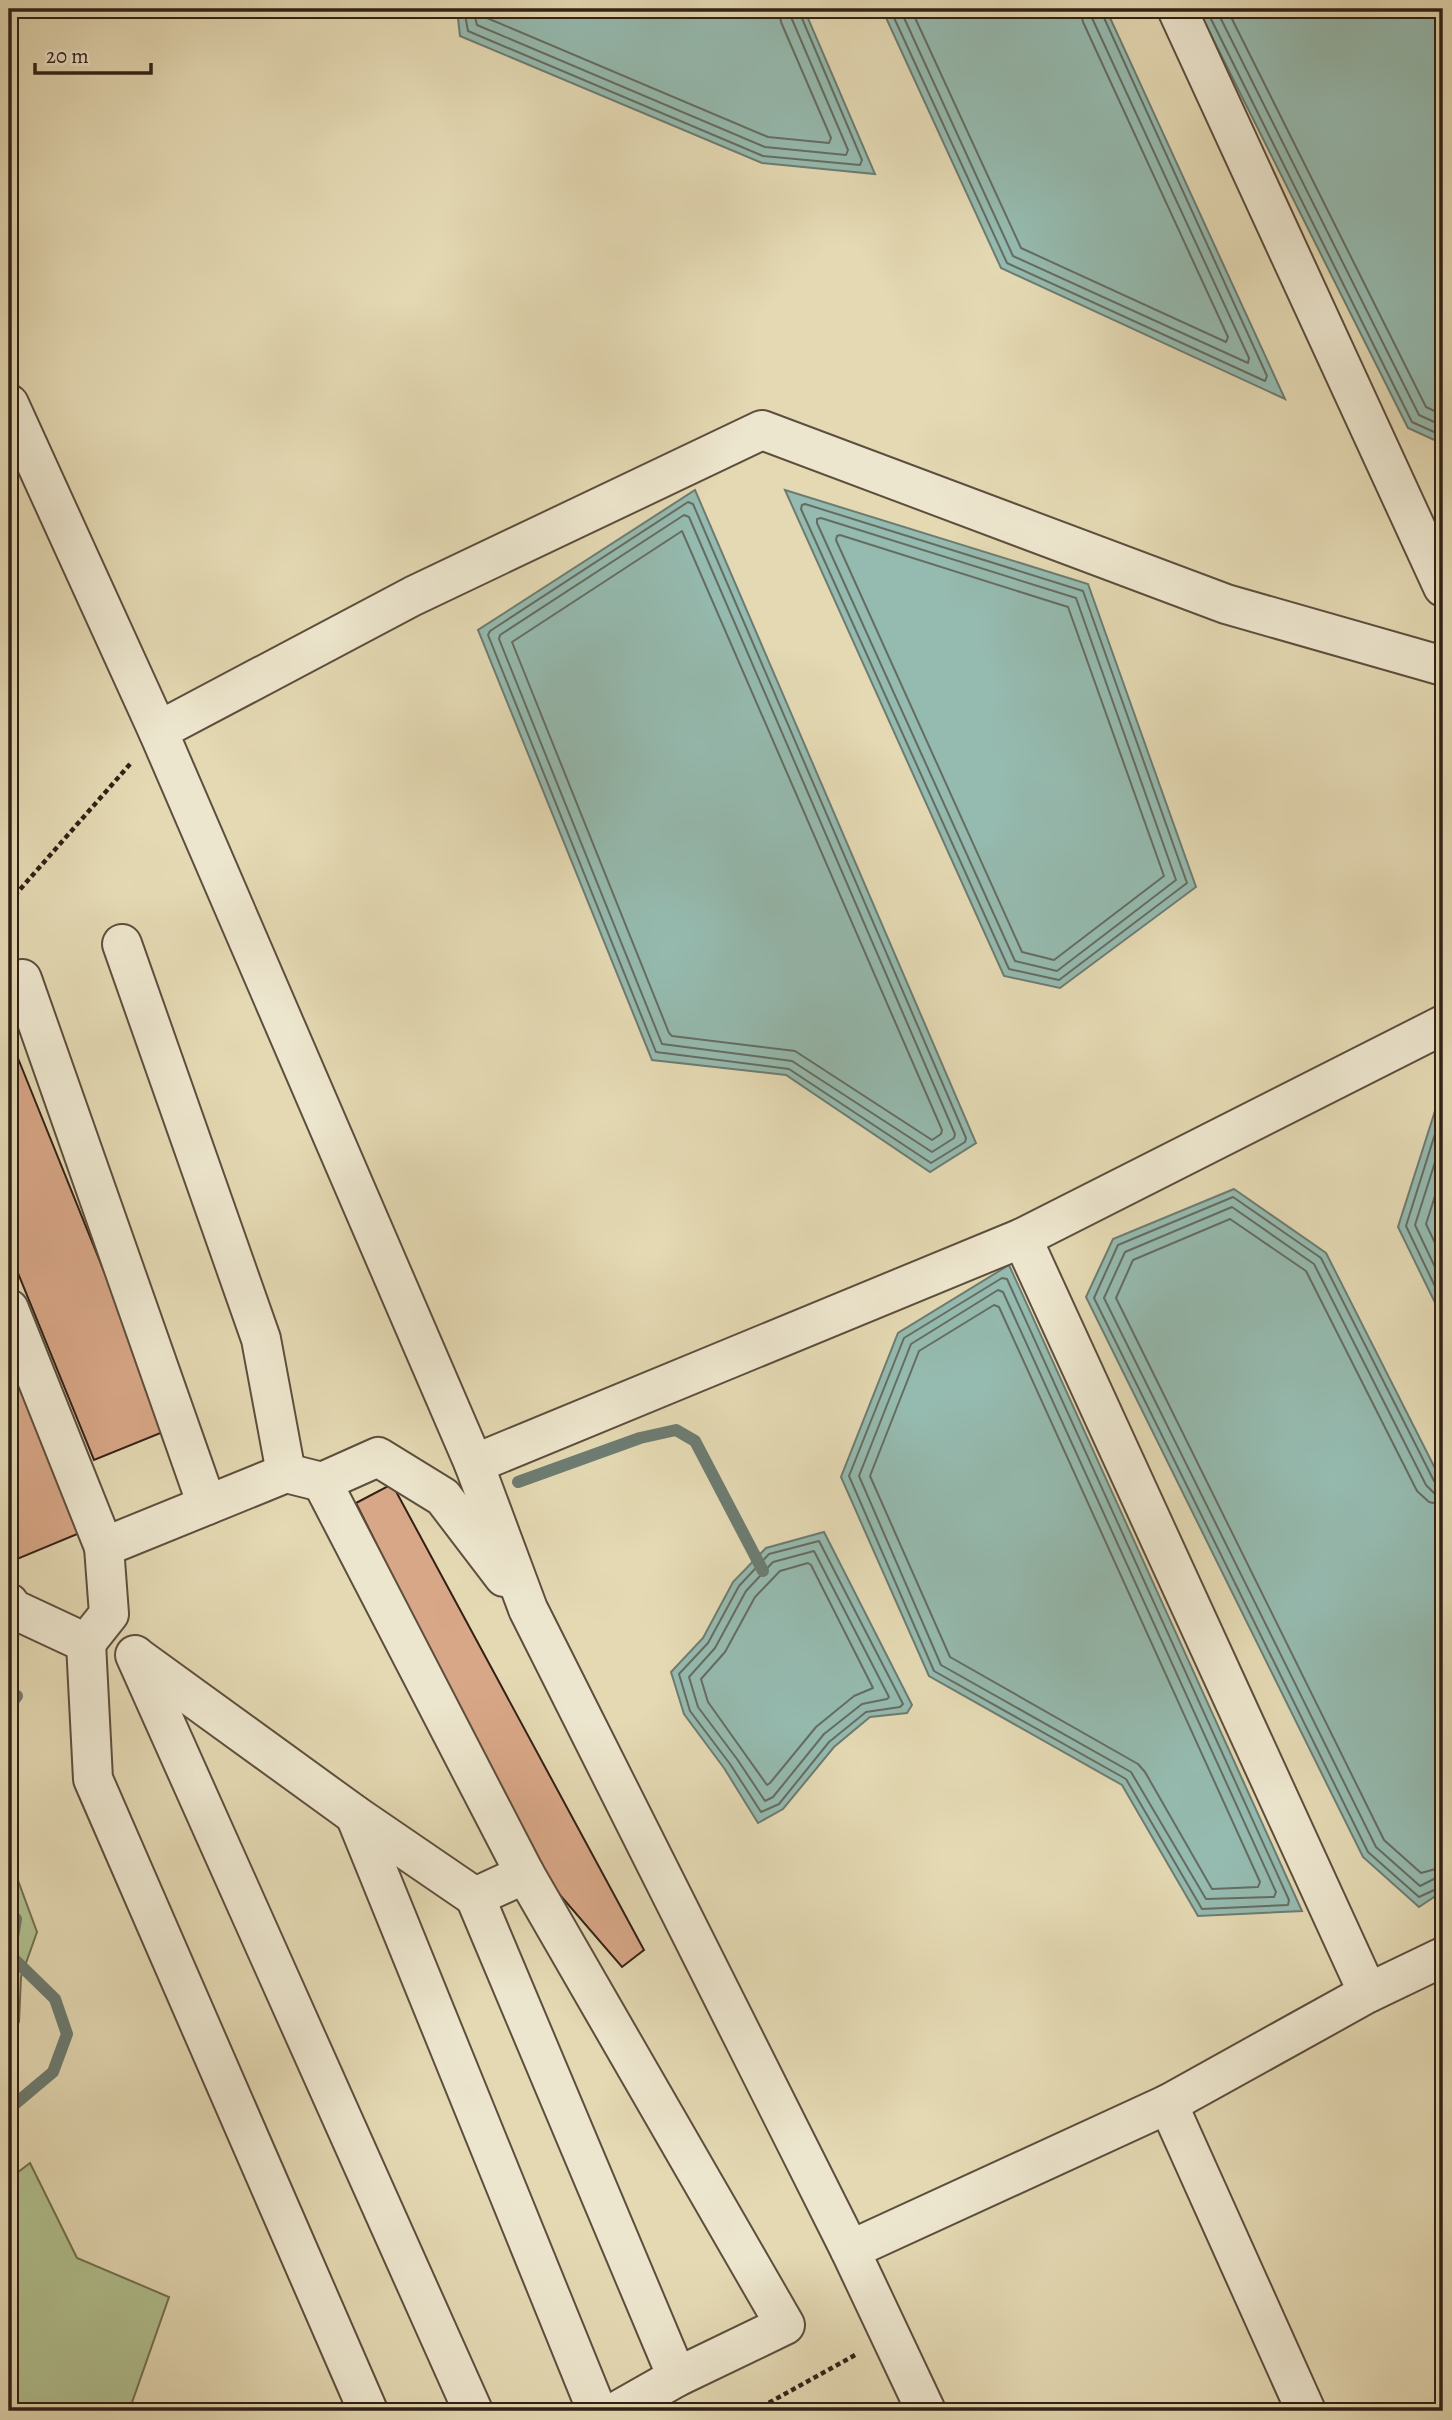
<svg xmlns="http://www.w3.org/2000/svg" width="1452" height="2420" font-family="Alegreya,serif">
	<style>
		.green { fill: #b1c08f; stroke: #727052; stroke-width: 2 }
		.water { fill: #95baaf; stroke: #6d7c72; stroke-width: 2 }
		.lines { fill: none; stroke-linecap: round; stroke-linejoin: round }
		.shore { stroke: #646d62; stroke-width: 2 }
		.stream { stroke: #6d7c72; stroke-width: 12 }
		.building { fill: #d8a787; stroke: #322016; stroke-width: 2 }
		.minor-casing { stroke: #5e4e3d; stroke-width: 42 }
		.path { stroke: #322016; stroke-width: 4.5; stroke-dasharray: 5 3.5; stroke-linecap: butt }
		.minor { stroke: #ede6ce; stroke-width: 38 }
	</style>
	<rect width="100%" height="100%" fill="#e4d9b3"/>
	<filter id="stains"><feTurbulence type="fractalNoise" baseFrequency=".00286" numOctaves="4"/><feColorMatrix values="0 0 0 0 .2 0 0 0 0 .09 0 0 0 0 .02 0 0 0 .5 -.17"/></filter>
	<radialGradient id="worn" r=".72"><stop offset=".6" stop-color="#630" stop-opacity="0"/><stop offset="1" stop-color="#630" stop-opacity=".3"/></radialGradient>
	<g class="green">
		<polygon points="9,1856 37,1932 21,1977 19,2022 9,2037"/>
		<polygon points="30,2163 77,2258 169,2297 129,2411 9,2411 9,2179"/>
	</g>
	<g class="water">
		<polygon points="457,9 804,9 875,174 762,163 460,36"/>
		<polygon points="882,9 1106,9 1285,399 1001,268"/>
		<polygon points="1198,9 1431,9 1443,36 1443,444 1408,428"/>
		<polygon points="695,490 976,1143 930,1172 786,1075 652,1060 478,630"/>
		<polygon points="785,490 1088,584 1196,887 1060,988 1004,976"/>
		<polygon points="1443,1107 1443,1319 1398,1227 1435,1111"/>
		<polygon points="1234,1189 1326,1253 1443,1484 1443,1891 1419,1907 1363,1857 1086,1297 1113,1239"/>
		<polygon points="1009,1265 1302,1911 1198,1916 1122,1785 929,1676 841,1477 898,1333"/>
		<polygon points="824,1532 912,1705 907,1713 870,1717 834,1747 783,1809 758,1823 724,1768 684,1714 671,1672 703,1638 733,1582 766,1548"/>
	</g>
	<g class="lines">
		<g class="shore">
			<polyline points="464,9 468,31 763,156 860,165 862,160 798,9"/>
			<polyline points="473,9 477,25 765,147 846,155 848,150 791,17 789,9"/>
			<polyline points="484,9 487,18 768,137 829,143 831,138 781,22 779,9"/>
			<polyline points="890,9 1007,263 1265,381 1267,376 1100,9"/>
			<polyline points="900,9 1013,256 1248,363 1249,358 1092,18 1091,9"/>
			<polyline points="911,9 1021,248 1226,342 1228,337 1083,22 1080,9"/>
			<polyline points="1206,9 1412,422 1443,436"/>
			<polyline points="1216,9 1419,415 1443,426"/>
			<polyline points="1227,9 1426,407 1443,415"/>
			<polygon points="688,502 693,504 966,1138 965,1142 931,1163 789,1069 656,1052 488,635 490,631"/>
			<polygon points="805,504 1083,591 1187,883 1059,980 1009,969 801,509 802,505"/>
			<polygon points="684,515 689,517 955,1134 954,1138 932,1152 792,1061 662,1044 499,639 500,635"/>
			<polygon points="821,518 1076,598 1176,880 1057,971 1015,961 817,523 817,519"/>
			<polygon points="682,531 942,1130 941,1134 932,1140 795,1051 672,1036 669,1033 512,642"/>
			<polygon points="840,535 1068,607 1164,876 1054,960 1022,952 836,540 837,536"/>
			<polyline points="1443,1115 1440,1118 1406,1226 1443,1303"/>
			<polyline points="1443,1137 1415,1225 1443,1284"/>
			<polyline points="1443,1171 1426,1224 1443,1260"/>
			<polygon points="1002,1278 1007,1279 1289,1900 1288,1905 1202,1909 1126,1779 934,1671 849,1476 904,1338"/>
			<polygon points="998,1290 1003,1292 1276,1892 1274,1897 1206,1899 1131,1772 941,1665 859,1476 911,1344"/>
			<polygon points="994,1305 999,1307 1260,1882 1258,1887 1212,1889 1145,1772 1138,1764 950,1657 870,1476 919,1351"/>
			<polyline points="1443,1485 1434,1481 1321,1258 1233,1197 1118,1245 1094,1298 1368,1852 1419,1897 1443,1886"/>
			<polyline points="1443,1494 1434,1493 1426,1485 1314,1264 1232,1207 1125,1252 1104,1298 1376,1847 1420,1886 1436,1878 1443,1877"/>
			<polyline points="1443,1505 1429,1502 1417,1491 1306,1271 1230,1219 1133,1260 1116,1298 1384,1840 1421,1873 1443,1867"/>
			<polygon points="819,1541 903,1704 900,1707 866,1712 829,1742 779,1804 761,1812 730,1764 690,1711 679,1674 708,1643 739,1586 769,1554"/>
			<polygon points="814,1551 889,1697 887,1699 862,1704 824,1734 773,1797 765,1801 737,1759 698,1707 689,1677 715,1648 746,1591 773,1562"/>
			<polygon points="808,1563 811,1565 873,1688 854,1696 816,1727 770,1783 767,1785 708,1702 701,1679 725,1652 755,1597 780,1571"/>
		</g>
		<g class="stream">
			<polyline points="518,1482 640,1438 676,1430 695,1441 763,1571"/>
			<polyline points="9,1706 17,1696"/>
			<polyline points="9,1912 16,1919 10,1955 55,1999 67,2034 53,2072 9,2109"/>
		</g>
	</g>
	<g class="building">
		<polygon points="9,1036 168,1430 94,1460 9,1251"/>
		<polygon points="9,1342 87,1530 10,1562 9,1558"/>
		<polygon points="392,1484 644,1950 622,1967 541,1873 356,1503"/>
	</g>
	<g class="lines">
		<defs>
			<g id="minor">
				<polyline points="1177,9 1443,587"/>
				<polyline points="9,404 158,731 474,1464 528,1609 850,2250 926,2411"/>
				<polyline points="158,731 413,596 762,430 1226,604 1443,666"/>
				<polyline points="122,944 261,1339 286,1473"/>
				<polyline points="22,979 207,1505"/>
				<polyline points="1022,1238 1368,1993"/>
				<polyline points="9,1309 104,1547"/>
				<polyline points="474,1464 1022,1238 1443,1025"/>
				<polyline points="322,1482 525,1874 785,2325 677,2377 617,2411"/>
				<polyline points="9,1603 11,1608 86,1643 109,1614 104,1547 286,1473 322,1482 378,1457 443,1497 504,1577"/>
				<polyline points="86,1643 93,1779 368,2411"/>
				<polyline points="135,1655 473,2411"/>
				<polyline points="137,1657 355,1815 475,1897 525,1874"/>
				<polyline points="355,1815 597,2411"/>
				<polyline points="475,1897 677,2377"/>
				<polyline points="1168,2104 1306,2411"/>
				<polyline points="850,2250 1168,2104 1368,1993 1443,1957"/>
			</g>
		</defs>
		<use href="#minor" class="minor-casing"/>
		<g class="path">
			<polyline points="9,902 131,763"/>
			<polyline points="754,2411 857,2354"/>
		</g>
		<use href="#minor" class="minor"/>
	</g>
	<rect width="1452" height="2420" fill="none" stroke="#e4d9b3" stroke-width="35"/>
	<rect x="10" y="10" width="1431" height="2399" fill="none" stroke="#322016" stroke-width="3.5"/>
	<rect x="18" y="18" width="1417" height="2385" fill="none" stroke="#322016" stroke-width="2"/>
	<path d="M35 63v10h116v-10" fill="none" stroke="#322016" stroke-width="3.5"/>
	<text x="46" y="63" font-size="21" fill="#322016" stroke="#ede6ce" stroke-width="5" paint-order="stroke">20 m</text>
	<rect width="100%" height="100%" filter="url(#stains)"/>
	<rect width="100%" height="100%" fill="url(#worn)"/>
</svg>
